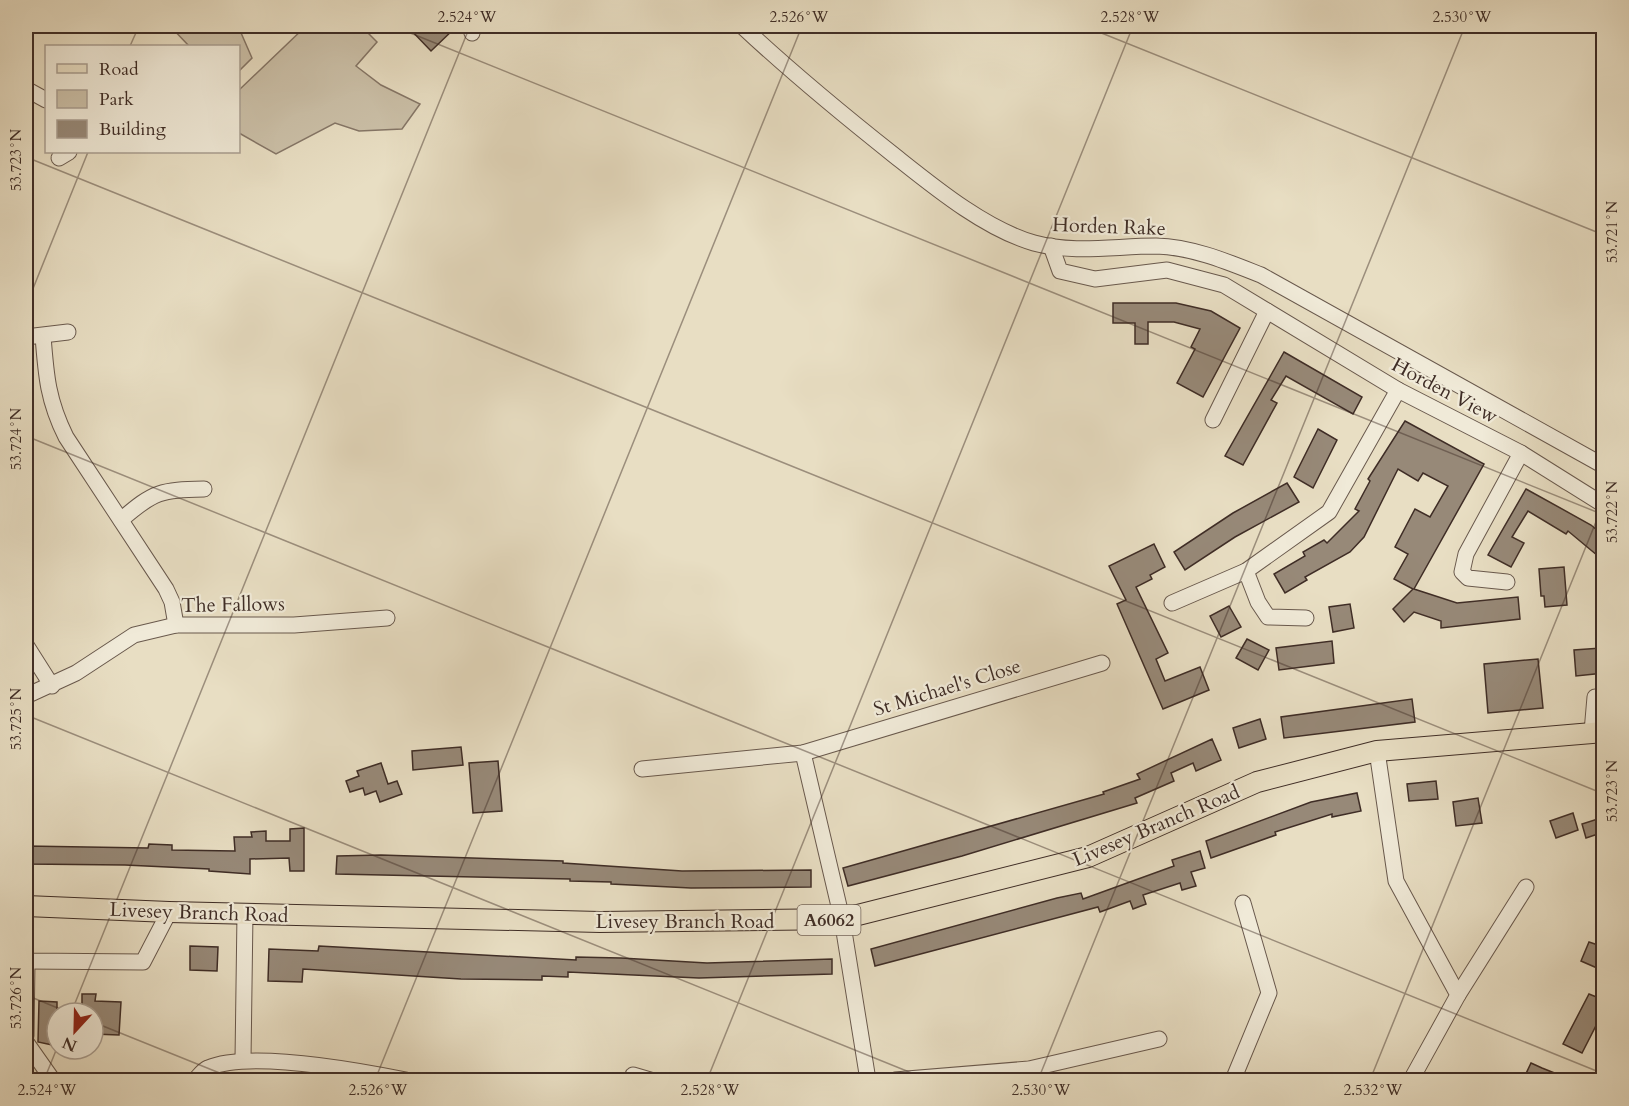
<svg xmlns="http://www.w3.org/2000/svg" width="1629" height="1106" font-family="Cardo,serif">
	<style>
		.green { fill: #cbc0a8; stroke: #857667; stroke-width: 1.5 }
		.building { fill: #978978; stroke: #3f2d26; stroke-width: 1.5 }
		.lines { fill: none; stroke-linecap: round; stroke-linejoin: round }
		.minor-casing { stroke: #69594d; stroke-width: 17 }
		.major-casing { stroke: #3f2d26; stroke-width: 22 }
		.minor { stroke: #f0ead8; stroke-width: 15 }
		.major { stroke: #e8dec3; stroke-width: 20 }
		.ticks { fill: none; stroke: #3f2d26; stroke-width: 1.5; stroke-opacity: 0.45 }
		.labels { text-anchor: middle; stroke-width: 4.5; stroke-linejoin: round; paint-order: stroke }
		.shield { fill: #f0ead8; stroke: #74665b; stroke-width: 1.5 }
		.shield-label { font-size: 18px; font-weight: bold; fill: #3f2d26 }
		.street-label { font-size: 20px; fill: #3f2d26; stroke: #f0ead8 }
		.neatline { fill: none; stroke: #3f2d26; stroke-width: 2 }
		.ticks-label { font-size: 15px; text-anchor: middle; fill: #3f2d26 }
	</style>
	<rect width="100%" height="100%" fill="#e8dec3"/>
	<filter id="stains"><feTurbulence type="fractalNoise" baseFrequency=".00333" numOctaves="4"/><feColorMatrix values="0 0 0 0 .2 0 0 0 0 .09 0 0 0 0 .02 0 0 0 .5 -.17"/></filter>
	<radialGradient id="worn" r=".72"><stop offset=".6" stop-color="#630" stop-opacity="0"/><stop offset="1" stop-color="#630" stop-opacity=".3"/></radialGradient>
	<g class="green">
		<polygon points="170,26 238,26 252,58 239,71 238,46 189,46"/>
		<polygon points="306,26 361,26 377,42 356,66 381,85 420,104 402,129 359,131 335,123 276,154 239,133 239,90"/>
	</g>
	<g class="building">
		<polygon points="407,26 457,26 431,51"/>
		<polygon points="1113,303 1176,303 1211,311 1240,328 1203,397 1177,383 1195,349 1191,347 1200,329 1174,322 1148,322 1148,344 1135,344 1135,323 1113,323"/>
		<polygon points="1284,352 1362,397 1353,414 1286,376 1271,400 1277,403 1243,465 1225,456"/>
		<polygon points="1405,421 1484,464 1414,589 1457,603 1518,597 1520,619 1441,628 1441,621 1414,612 1404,622 1393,609 1413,589 1394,579 1408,554 1395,547 1415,509 1430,517 1448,486 1423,473 1418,481 1398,469 1364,537 1350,552 1305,577 1307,580 1285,593 1274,574 1305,556 1303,552 1324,540 1327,543 1359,511 1355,509 1370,481 1368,479"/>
		<polygon points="1318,429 1337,440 1313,488 1294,477"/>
		<polygon points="1287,483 1299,502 1235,537 1185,570 1174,552 1233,513"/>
		<polygon points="1526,489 1591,525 1604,536 1604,561 1568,531 1566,534 1528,511 1512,537 1524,543 1511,567 1488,555"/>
		<polygon points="1154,544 1165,567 1150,575 1152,579 1136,587 1168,653 1156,659 1165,681 1200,667 1209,690 1163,709 1117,604 1126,600 1109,566"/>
		<polygon points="1564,567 1567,605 1545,607 1544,596 1541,596 1539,569"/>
		<polygon points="1350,604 1354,628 1333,632 1329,607"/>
		<polygon points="1229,606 1241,627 1221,637 1210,616"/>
		<polygon points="1247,639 1269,650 1258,670 1236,658"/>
		<polygon points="1332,641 1334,663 1279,670 1276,648"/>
		<polygon points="1601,648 1604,673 1576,676 1574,650"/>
		<polygon points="1538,659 1543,708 1488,713 1484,664"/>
		<polygon points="1412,699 1415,722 1284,738 1281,717"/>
		<polygon points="1260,719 1266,739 1239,748 1233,728"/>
		<polygon points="1212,739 1221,760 1196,771 1193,763 1171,773 1174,781 1135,798 1137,803 962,856 848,886 843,868 1104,794 1103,792 1140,779 1137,774"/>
		<polygon points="461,747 463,765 413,770 412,751"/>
		<polygon points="498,761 502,811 473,813 469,763"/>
		<polygon points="381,763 388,784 397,781 402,794 380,802 376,791 365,795 363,788 350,792 346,781 359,776 357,771"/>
		<polygon points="1436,781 1438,799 1409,801 1407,784"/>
		<polygon points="1357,793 1361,811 1332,817 1332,814 1275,832 1276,835 1211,858 1206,841 1311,802"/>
		<polygon points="1478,798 1482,823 1456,826 1453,802"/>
		<polygon points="1573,813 1578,830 1556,838 1550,821"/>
		<polygon points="1604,817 1604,832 1586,838 1582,824"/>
		<polygon points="304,828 304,871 290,871 289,858 250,859 250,874 209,871 209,869 125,865 26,864 26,846 148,848 149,844 172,845 172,850 235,851 234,837 252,837 251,832 266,831 266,841 290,841 290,829"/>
		<polygon points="1200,851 1205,868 1191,872 1196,886 1182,890 1180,883 1143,895 1146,904 1133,909 1130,901 1100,912 1098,907 875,966 871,949 1057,898 1081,893 1083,899 1174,866 1172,860"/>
		<polygon points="381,855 563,861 563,863 682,871 811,870 811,887 691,888 611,884 611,882 570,881 570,879 336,874 337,856"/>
		<polygon points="1589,942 1604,947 1604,971 1581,961"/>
		<polygon points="190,946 218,947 217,971 190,970"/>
		<polygon points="319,946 576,960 576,957 621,958 707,963 832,959 832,974 699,978 568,972 568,977 542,976 542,980 461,979 303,969 302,982 268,981 269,949 318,951"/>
		<polygon points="82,994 96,994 95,1001 121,1002 119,1035 93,1034 93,1013 82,1013"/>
		<polygon points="1589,994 1604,1000 1604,1010 1582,1053 1563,1044"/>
		<polygon points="39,1001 57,1002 57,1046 38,1042"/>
		<polygon points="1531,1063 1542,1068 1572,1080 1523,1080"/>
	</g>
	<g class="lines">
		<defs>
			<g id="minor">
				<polyline points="470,26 472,33"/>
				<path d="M742,26C791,72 842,114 895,156C934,187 985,229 1034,243C1074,254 1115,246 1156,246C1193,247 1228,262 1261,275L1604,466"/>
				<polyline points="26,89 46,100"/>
				<polyline points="59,158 69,152"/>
				<polyline points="1051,246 1060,271 1095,279 1167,270 1224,285 1398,390 1521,453 1604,505"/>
				<path d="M43,336C46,376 48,401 66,437L166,589L172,602L176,625"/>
				<polyline points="26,337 68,332"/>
				<polyline points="1213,420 1267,311"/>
				<path d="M121,520C154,491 161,490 204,489"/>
				<polyline points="1246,571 1258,602 1268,617 1306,618"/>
				<polyline points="1507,582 1468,578 1462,572 1466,554 1521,453"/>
				<polyline points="1172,603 1246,571 1329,512 1398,390"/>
				<polyline points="26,645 52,686"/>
				<polyline points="26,696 76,673 134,635 176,625 294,625 387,618"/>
				<polyline points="1592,732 1595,697 1604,697"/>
				<polyline points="1377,751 1396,881 1458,995 1411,1080"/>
				<polyline points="803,753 842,919 868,1080"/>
				<polyline points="642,769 803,753 1102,663"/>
				<polyline points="26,955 27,961 143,962 169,912"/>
				<polyline points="1458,995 1526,887"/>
				<polyline points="26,1036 27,961"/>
				<polyline points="26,1042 52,1079"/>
				<polyline points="243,1060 245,913"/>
				<polyline points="633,1075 650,1080"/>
				<path d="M195,1080C199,1076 203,1070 208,1068C249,1050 361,1071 406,1080"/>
				<polyline points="895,1080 1029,1069 1159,1039"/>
				<polyline points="1233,1080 1269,993 1243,903"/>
			</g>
			<polyline id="major" points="26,906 169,912 600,922 842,919 1088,857 1257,782 1377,751 1604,732"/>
		</defs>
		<use href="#minor" class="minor-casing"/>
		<use href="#major" class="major-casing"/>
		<use href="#minor" class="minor"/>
		<use href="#major" class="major"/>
	</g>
	<path class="ticks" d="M393,26L1604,515M1084,26L1604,235M130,46L139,26M26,157L1604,794M26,306L88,152M26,436L1604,1074M26,715L929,1080M26,995L70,1013M71,1013L470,26M93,1022L237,1080M44,1080L57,1048M375,1080L802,26M707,1080L1133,26M1038,1080L1465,26M1370,1080L1604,502"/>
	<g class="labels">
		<rect class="shield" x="797.5" y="905" width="63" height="30" rx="4.5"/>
		<g class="shield-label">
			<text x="829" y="926">A6062</text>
		</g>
		<g class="street-label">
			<text transform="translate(1109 226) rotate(2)" y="7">Horden Rake</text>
			<text transform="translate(1445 390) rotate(28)" y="7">Horden View</text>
			<text transform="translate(233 604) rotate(-1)" y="7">The Fallows</text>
			<text transform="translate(947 687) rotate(-17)" y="7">St Michael's Close</text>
			<text transform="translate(1156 825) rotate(-23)" y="7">Livesey Branch Road</text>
			<text transform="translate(199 912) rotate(2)" y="7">Livesey Branch Road</text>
			<text x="685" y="928">Livesey Branch Road</text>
		</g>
	</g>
	<rect width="1629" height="1106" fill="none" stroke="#e8dec3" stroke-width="66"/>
	<rect x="45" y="45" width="195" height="108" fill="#f0ead8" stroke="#a99e91" stroke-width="1.5"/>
	<rect x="57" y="64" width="30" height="9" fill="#e8dec3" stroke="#a99e91" stroke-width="1.5"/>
	<text x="99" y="75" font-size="18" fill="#3f2d26">Road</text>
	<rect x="57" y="90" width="30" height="18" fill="#cbc0a8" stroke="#a99e91" stroke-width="1.5"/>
	<text x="99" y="105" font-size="18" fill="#3f2d26">Park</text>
	<rect x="57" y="120" width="30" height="18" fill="#978978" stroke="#a99e91" stroke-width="1.5"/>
	<text x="99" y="135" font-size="18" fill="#3f2d26">Building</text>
	<g transform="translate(75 1031) rotate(202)"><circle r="28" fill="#f0ead8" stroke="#a99e91" stroke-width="1.5"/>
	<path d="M0-4.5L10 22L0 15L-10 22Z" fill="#8f2418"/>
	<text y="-9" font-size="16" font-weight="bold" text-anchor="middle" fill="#3f2d26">N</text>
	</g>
	<rect x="33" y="33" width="1563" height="1040" class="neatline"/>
	<g class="ticks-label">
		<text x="467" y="22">2.524°W</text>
		<text x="799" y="22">2.526°W</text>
		<text x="1130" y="22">2.528°W</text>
		<text x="1462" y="22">2.530°W</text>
		<text transform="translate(16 160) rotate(-90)" y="5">53.723°N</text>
		<text transform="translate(1612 232) rotate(-90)" y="5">53.721°N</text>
		<text transform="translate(16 439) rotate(-90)" y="5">53.724°N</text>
		<text transform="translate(1612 512) rotate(-90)" y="5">53.722°N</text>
		<text transform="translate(16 719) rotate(-90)" y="5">53.725°N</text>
		<text transform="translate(1612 791) rotate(-90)" y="5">53.723°N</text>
		<text transform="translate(16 998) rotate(-90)" y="5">53.726°N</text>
		<text x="47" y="1095">2.524°W</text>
		<text x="378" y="1095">2.526°W</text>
		<text x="710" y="1095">2.528°W</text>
		<text x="1041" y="1095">2.530°W</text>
		<text x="1373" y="1095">2.532°W</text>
	</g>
	<rect width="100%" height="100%" filter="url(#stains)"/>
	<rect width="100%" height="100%" fill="url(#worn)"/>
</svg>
